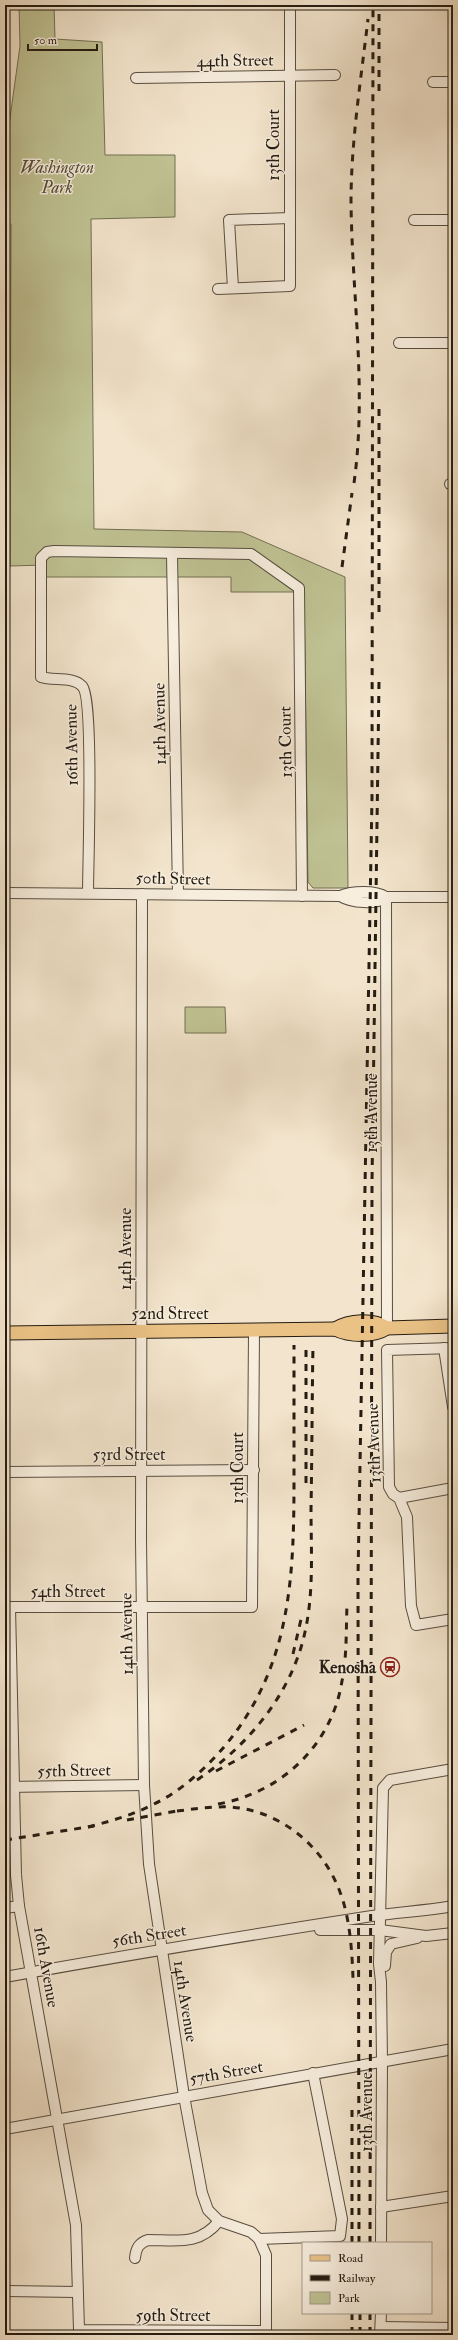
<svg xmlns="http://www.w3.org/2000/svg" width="458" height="2340" font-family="'IM FELL Double Pica',serif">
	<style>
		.green { fill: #c0c394; stroke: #727053 }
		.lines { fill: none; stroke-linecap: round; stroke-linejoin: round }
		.minor-casing { stroke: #584e41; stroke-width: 12 }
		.major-casing { stroke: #251c12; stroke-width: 15 }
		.minor { stroke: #f7eede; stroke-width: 10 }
		.major { stroke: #eac286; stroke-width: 13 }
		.rail { stroke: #251c12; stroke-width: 3; stroke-dasharray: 7 7; stroke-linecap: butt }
		.labels { text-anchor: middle; stroke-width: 3; stroke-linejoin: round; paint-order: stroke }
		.street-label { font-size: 17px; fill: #251c12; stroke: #f7eede }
		.park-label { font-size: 17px; font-style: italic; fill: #544e39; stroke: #f7eede }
		.poi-label { font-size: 17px; font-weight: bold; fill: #251c12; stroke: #f7eede; text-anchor: end }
	</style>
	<rect width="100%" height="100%" fill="#f3e5cd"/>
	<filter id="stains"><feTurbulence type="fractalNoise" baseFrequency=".005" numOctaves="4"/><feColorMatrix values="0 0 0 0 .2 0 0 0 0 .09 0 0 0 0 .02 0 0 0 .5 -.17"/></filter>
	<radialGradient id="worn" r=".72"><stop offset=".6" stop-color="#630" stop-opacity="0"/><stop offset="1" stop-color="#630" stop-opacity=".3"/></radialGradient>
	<g class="green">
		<polygon points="19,5 54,5 55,39 102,42 105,155 175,155 175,217 91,219 94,529 242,532 345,577 348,888 313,888 308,882 304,592 231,592 231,577 45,577 45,565 10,566 11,224 5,223 5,154 20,46"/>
		<polygon points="185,1007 225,1007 226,1033 185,1033"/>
	</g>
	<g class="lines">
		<defs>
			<g id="minor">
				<polyline points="136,78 335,75"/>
				<polyline points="433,82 453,82"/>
				<polyline points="414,220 453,220"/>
				<polyline points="233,288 229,220 290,218"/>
				<polyline points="218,289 290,286 290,5"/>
				<polyline points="399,343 453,343"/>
				<polyline points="450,484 453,484"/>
				<polyline points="172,554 178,894"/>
				<path d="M5,893L340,896C352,891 375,890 386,897H453"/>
				<path d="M88,893C88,866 94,697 82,686C73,676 53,681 41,677V558L47,552L54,551L251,554L299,588L302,896"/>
				<polyline points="142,894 141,1540 144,1785 149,1864 184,2096 202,2193 208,2210 219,2221 251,2232 259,2239 266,2255 266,2335"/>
				<path d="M340,896C352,903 376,905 386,897"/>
				<polyline points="386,897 387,1328"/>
				<polyline points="444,1348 453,1407"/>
				<polyline points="453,1348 387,1350 389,1487 393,1494 399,1498 407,1517 411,1606 416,1625 453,1619"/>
				<polyline points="5,1472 254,1470"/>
				<polyline points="399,1498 453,1488"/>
				<polyline points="5,1607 252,1607 254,1330"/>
				<polyline points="10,1607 16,1875 19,1906 76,2225 79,2330 266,2331"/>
				<polyline points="5,1787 144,1785"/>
				<polyline points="5,1908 19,1906"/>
				<polyline points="320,1930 380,1930 426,1936 453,1933"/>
				<polyline points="385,1966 386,1952 391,1944 417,1938"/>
				<path d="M5,1977C127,1955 249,1935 372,1916C399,1912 426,1911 453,1906"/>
				<polyline points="5,2129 453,2049"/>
				<polyline points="381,2207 453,2196"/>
				<polyline points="259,2239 340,2236 342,2219 313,2073"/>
				<polyline points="381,2243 382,2062 381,1982 379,1964 383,1788 390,1780 453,1769"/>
				<path d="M135,2258C136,2248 139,2243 148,2240C177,2240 199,2246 219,2221"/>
				<polyline points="5,2291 77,2292"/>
				<polyline points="381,2327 453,2328"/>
				<polyline points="380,2335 381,2313"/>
			</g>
			<g id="major">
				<path d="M335,1329C350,1320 373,1319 387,1328"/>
				<path d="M5,1333L335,1329C350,1336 373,1337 387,1328L453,1326"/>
			</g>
		</defs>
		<use href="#minor" class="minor-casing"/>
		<use href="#major" class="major-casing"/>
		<use href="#minor" class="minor"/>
		<use href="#major" class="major"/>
		<g class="rail">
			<polyline points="379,91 379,5"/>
			<polyline points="379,409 379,613"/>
			<path d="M354,483C367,390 352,295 351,202C351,142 361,79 368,19"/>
			<polyline points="342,567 352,493"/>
			<polyline points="306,1483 306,1345"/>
			<polyline points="293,1654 302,1615"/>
			<polyline points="216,1771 304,1725"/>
			<path d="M197,1780C248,1746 292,1693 305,1632C314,1592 311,1549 311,1509C312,1454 312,1400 313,1345"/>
			<path d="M218,1804C281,1793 332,1745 342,1681C347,1656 346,1630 347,1605"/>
			<path d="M177,1811C195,1809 213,1806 231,1807C281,1811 323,1846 340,1892C350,1918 352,1951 353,1978"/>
			<polyline points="127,1820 182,1810"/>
			<path d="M88,1827C111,1821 133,1815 154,1804C181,1791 205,1769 224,1747C291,1667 294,1578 294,1478C294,1434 294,1389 294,1345"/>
			<polyline points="5,1840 94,1826"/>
			<polyline points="352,2243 352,2110"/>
			<polyline points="359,2243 358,1576 372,798 373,5"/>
			<polyline points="370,2243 372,1182 379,681"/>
			<polyline points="352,2313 352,2335"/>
			<polyline points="360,2313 360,2335"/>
			<polyline points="370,2313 370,2335"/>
		</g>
	</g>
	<defs>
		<symbol id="station-ring" viewBox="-11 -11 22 22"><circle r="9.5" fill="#f7eede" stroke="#8f2418" stroke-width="1.5"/><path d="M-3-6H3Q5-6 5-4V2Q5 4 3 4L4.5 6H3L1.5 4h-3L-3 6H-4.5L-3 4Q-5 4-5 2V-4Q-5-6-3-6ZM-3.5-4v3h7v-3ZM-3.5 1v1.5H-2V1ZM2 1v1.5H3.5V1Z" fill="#8f2418"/></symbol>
	</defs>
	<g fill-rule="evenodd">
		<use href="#station-ring" x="379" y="1656" width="22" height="22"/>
	</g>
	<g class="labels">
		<g class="street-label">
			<text transform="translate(235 60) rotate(-1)" y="6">44th Street</text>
			<text transform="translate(273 145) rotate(-90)" y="6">13th Court</text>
			<text transform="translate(159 724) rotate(-91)" y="6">14th Avenue</text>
			<text transform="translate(285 742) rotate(-91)" y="6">13th Court</text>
			<text transform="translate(71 745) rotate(-91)" y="6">16th Avenue</text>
			<text transform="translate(173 878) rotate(1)" y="6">50th Street</text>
			<text transform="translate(371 1113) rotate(-90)" y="6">13th Avenue</text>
			<text transform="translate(125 1249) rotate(-90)" y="6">14th Avenue</text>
			<text x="170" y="1319">52nd Street</text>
			<text transform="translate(373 1443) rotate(-92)" y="6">13th Avenue</text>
			<text x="129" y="1460">53rd Street</text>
			<text transform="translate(237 1468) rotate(-90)" y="6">13th Court</text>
			<text x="68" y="1597">54th Street</text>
			<text transform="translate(126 1634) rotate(-91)" y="6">14th Avenue</text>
			<text transform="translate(74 1770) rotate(-1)" y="6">55th Street</text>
			<text transform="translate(149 1935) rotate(-9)" y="6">56th Street</text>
			<text transform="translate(47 1967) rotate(80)" y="6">16th Avenue</text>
			<text transform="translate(186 2001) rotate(81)" y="6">14th Avenue</text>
			<text transform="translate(226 2072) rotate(-10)" y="6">57th Street</text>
			<text transform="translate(366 2112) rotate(-90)" y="6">13th Avenue</text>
			<text x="173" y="2321">59th Street</text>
		</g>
		<g class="park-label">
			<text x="57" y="173">Washington<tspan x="57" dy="20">Park</tspan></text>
		</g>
		<g class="poi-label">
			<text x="376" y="1673">Kenosha</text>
		</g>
	</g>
	<rect width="458" height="2340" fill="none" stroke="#f3e5cd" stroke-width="20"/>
	<rect x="6" y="6" width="446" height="2328" fill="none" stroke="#251c12" stroke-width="2"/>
	<rect x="10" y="10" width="438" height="2320" fill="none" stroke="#251c12"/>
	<rect x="302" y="2242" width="130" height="72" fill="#f7eede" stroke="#a39a8c"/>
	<rect x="310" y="2255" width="20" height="6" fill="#eac286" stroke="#a39a8c"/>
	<text x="338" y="2262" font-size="12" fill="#251c12">Road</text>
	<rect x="310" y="2275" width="20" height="6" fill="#251c12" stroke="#a39a8c"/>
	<text x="338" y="2282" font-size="12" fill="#251c12">Railway</text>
	<rect x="310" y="2292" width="20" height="12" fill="#c0c394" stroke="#a39a8c"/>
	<text x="338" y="2302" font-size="12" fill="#251c12">Park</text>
	<path d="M28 44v6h69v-6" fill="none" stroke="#251c12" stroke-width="2"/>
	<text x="34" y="44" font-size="12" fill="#251c12" stroke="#f7eede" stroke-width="3" paint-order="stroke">50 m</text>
	<rect width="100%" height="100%" filter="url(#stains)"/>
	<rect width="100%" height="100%" fill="url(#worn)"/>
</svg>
